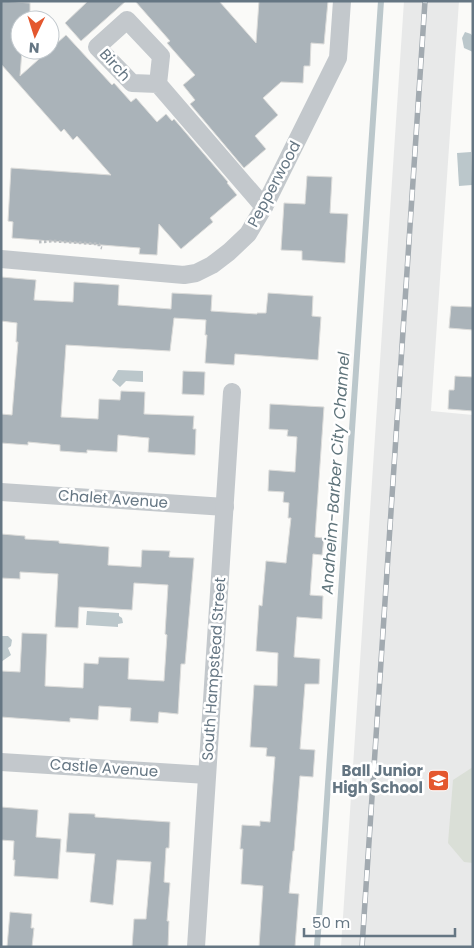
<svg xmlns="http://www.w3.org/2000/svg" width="474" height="948" font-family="Poppins,sans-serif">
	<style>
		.built { fill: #e8e9e9 }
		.green { fill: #dadfd7 }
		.water { fill: #bbc7cb }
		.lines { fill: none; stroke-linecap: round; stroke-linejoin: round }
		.stream { stroke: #bbc7cb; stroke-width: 6 }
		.building { fill: #aab3b9; stroke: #dcdcda }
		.path { stroke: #bbbfc2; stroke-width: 3; stroke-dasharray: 2.5 2.5; stroke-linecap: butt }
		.street { stroke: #c3c8cc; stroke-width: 18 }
		.rail-casing { stroke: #a2aab0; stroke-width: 5.5 }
		.rail { stroke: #fff; stroke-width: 4; stroke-dasharray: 11; stroke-linecap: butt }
		.labels { text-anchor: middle; stroke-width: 5; stroke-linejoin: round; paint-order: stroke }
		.street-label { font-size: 15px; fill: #657683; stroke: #fff }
		.poi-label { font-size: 15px; font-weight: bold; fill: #657683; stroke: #fff; text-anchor: end }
		.water-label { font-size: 16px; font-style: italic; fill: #60757c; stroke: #fff }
	</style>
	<rect width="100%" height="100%" fill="#fafaf8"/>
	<polygon class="built" points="404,1 459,1 431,411 473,415 473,947 341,947"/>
	<polygon class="green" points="473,767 473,863 464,862 448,843 453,780"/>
	<g class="water">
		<polygon points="465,32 471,34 473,37 473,52 464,48 462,38"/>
		<polygon points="471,152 472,185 459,186 457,153"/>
		<polygon points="118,370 143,371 143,382 126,381 120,387 112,380"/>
		<polygon points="87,611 119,613 119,616 122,618 123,623 118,624 118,627 86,625"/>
		<polygon points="1,636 8,636 12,640 11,646 8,648 11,655 1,662"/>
	</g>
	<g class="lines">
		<polyline class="stream" points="317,947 381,1"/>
	</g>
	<g class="building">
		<polygon points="1,1 30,3 30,18 24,18 24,20 20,20 20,50 22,50 20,76 66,35 112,85 114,83 131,102 136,98 157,122 166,114 172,121 174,119 228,182 227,183 237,195 210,218 213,222 181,249 159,224 157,255 139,254 140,248 12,238 13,222 8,221 11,168 111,175 77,136 73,140 64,129 61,132 1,64"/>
		<polygon points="88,1 126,1 81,41 65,23"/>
		<polygon points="135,1 219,1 256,43 259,1 328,1 324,44 311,43 310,66 304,66 303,83 281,82 263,98 278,115 255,136 266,149 244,168 190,104 195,100 183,85 195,75 167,43 170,41"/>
		<polygon points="307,176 332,177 330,213 348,214 345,263 302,260 302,251 281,250 284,203 305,204"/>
		<polygon points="1,277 36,280 34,300 73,302 74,282 119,285 118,305 171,309 172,293 212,295 211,311 257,314 257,313 266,313 268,293 313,296 312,316 321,317 318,360 235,354 234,365 205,363 207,335 205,335 206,320 174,318 170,351 66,345 61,417 98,419 99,399 120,400 121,391 145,392 144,414 194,416 193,429 196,429 195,455 148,452 149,438 118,435 117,452 87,450 87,453 60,451 60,445 28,442 28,445 1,443 1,414 12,415 18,342 16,342 17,323 1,321"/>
		<polygon points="451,306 473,307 473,330 449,328"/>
		<polygon points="183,371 205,372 204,395 182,394"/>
		<polygon points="455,376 473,377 473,411 448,409 449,390 454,390"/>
		<polygon points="270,404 324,407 315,537 324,538 322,555 313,554 310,595 323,596 322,619 297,617 294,657 320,659 319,684 305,684 300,749 315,750 313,777 300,776 294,851 293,851 289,893 299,894 295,947 259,947 263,886 241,884 243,849 240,849 242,825 260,826 260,821 270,822 275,757 266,756 267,748 250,747 254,685 277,686 278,653 256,651 259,605 262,606 266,561 286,563 291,518 288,518 289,503 283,502 284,492 268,491 269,470 295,472 297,437 287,436 288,430 269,429"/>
		<polygon points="1,534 25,536 25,539 59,541 59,543 109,547 108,565 141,567 142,550 170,551 169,557 194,558 185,664 181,664 178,714 159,712 158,723 130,721 131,708 99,706 98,720 70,718 70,722 1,717 1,671 20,672 22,633 47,634 45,686 83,688 84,663 98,664 99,657 129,658 128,679 164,681 167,635 165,634 168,585 134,583 132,610 79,607 78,628 55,627 58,574 20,572 20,579 1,578"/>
		<polygon points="1,807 38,810 36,837 61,839 58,879 14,876 15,860 13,860 14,841 1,840"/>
		<polygon points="69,813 95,814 95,817 170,822 169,848 166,848 164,882 170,883 167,921 169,921 168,947 132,947 134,919 146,919 151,862 117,860 113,905 90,902 95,854 66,852"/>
		<polygon points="10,912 32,914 31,928 34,928 32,947 7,947"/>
	</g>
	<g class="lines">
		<polyline class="path" points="39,242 53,241 99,244 99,247 102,248"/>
		<g class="street">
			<polyline points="158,84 132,83 97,47 127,20 161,56 158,84 264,207"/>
			<polyline points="1,259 184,275 196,273 212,265 229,252 248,234 264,207 338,58 342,1"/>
			<polyline points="1,492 225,507"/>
			<polyline points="1,762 207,775"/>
			<polyline points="196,947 232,392"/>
		</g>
		<defs>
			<polyline id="rail" points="362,947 425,1"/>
		</defs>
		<use href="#rail" class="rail-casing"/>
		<use href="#rail" class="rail"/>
	</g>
	<defs>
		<symbol id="school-square" viewBox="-11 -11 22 22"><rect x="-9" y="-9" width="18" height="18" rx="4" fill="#e4572e" stroke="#fff"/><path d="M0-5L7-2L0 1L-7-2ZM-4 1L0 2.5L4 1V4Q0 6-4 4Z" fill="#fff"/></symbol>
	</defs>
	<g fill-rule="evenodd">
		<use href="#school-square" x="426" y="768" width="25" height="25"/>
	</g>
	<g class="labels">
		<g class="street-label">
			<text transform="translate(115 65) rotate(48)" y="5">Birch</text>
			<text transform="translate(274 184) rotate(-62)" y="5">Pepperwood</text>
			<text transform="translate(113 499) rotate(4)" y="5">Chalet Avenue</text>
			<text transform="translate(214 669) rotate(-86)" y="5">South Hampstead Street</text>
			<text transform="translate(104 768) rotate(4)" y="5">Castle Avenue</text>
		</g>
		<g class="poi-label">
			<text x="423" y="776">Ball Junior<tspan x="423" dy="17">High School</tspan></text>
		</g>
		<g class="water-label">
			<text transform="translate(335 473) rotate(-86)" y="6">Anaheim-Barber City Channel</text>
		</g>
	</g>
	<rect width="474" height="948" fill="none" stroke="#657683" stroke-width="5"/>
	<g transform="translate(35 35) rotate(184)"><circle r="24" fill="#ffffff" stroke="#c1c8cd"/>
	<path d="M0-4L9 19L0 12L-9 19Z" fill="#e4572e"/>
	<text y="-8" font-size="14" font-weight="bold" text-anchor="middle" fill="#657683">N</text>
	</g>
	<path d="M304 928v8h151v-8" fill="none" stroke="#657683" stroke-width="2.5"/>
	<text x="312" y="928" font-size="15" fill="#657683" stroke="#ffffff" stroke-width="4" paint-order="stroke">50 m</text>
</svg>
